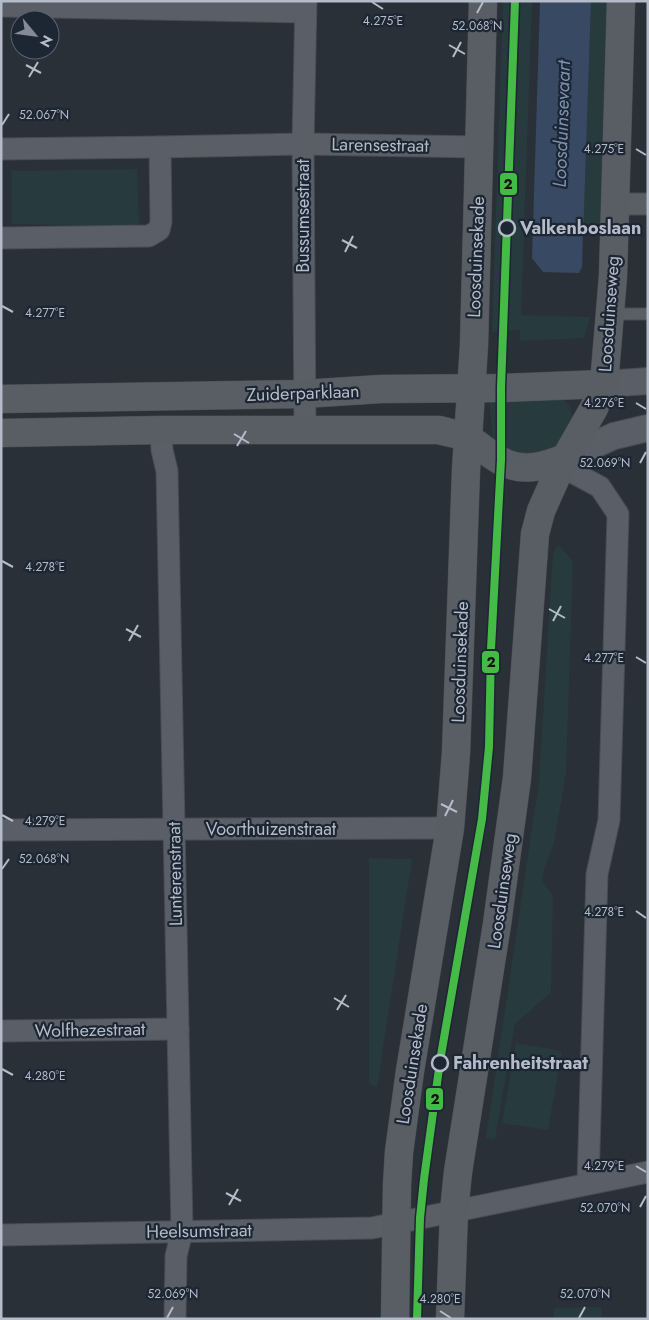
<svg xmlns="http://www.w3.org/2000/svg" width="649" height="1320" font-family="Jost,sans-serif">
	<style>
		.green { fill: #273a3e }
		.water { fill: #384963 }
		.pier { fill: #2a3038 }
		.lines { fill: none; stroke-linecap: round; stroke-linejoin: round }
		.service-casing { stroke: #484c53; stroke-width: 13 }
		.minor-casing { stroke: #484c53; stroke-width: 23 }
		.tertiary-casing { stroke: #484c53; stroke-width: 28 }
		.secondary-casing { stroke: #484c53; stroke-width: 29 }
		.service { stroke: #5a5e66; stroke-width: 11 }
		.minor { stroke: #5a5e66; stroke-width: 21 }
		.tertiary { stroke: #5a5e66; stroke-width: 26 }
		.secondary { stroke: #595d64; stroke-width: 28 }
		.tram-1-casing { stroke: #1d2633; stroke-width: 11 }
		.tram-1 { stroke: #46ba46; stroke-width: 8 }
		.ticks { fill: none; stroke: #b4bcc9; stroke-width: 2 }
		.stop-dot { fill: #1d2633; stroke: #b4bcc9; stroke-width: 2.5 }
		.labels { text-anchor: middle; stroke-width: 4.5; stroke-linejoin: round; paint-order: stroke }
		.street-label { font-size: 18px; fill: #b4bcc9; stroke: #1d2633 }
		.stop-label { font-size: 18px; font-weight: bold; fill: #b4bcc9; stroke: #1d2633; text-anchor: start }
		.water-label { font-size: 19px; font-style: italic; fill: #7c92b1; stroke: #1d2633 }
		.ticks-label { font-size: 12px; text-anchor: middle; fill: #b4bcc9; stroke: #1d2633; stroke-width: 4.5; stroke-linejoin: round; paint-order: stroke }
		.line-badge { stroke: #1d2633; stroke-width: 2 }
		.pale-badge-label { font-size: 14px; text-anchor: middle; font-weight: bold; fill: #111 }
	</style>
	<rect width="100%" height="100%" fill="#2a3038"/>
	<g class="green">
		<polygon points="503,1 532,1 521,315 590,317 584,338 520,341 520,330 492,332"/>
		<polygon points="591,1 609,1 601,227 583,227"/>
		<polygon points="137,169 139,226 12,224 11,171"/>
		<polygon points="560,397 570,406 573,419 557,447 539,453 517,453 493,441 489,399"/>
		<polygon points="558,545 573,561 566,773 554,843 544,869 542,880 553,896 551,992 515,1024 495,1139 486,1138 539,782 553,553"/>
		<polygon points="369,858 412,859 377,1087 369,1083"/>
		<polygon points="516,1043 562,1051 548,1130 502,1123"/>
		<polygon points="601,1307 602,1319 554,1319 554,1308"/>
	</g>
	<polygon class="water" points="540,1 591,1 583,239 648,238 648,265 582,267 579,273 543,272 532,258"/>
	<polygon class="pier" points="583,227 586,227 586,237 648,235 647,268 584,269 582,273"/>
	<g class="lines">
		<defs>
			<polyline id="service" points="610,314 648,314"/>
			<g id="minor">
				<polyline points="1,6 305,12"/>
				<polyline points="1,149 160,147"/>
				<polyline points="615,204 648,204"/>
				<polyline points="1,238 149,236 159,230 161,222 160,147 303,144 479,147"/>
				<polyline points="161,430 162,450 167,471 182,1231 176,1256 175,1319"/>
				<polyline points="305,430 303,144 306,1"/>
				<polyline points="561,466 600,487 618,514 609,820 597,874 588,1183"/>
				<polyline points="1,830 450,828"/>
				<polyline points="1,1031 178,1029"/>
				<polyline points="1,1235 372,1228 648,1172"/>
			</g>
			<g id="tertiary">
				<polyline points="604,384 648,381"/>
				<polyline points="565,458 614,436 648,428"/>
			</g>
			<g id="secondary">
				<polyline points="1,399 303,394 381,389 501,388 604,384"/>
				<path d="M1,433L161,430H439C449,433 460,434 469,439C481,446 492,457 505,463C526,472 545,466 565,458"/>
				<polyline points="395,1319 397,1185 399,1152 410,1071 450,828 456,753 466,470 474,345 483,1"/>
				<polyline points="450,1319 454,1211 458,1172 497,924 517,778 535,534 541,511 561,466 594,408 604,384 613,276 621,1"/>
			</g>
		</defs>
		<use href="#service" class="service-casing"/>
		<use href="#minor" class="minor-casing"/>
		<use href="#tertiary" class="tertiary-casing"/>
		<use href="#secondary" class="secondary-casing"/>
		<use href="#service" class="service"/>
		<use href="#minor" class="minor"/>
		<use href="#tertiary" class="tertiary"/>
		<use href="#secondary" class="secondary"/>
		<defs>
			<polyline id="tram-1" points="417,1319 420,1218 424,1179 440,1061 482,819 489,747 491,649 501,460 501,388 515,1"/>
		</defs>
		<use href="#tram-1" class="tram-1-casing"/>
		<use href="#tram-1" class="tram-1"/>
	</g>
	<path class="ticks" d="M372,2L383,9M477,13L483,2M449,45L465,54M453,57L461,42M26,65L41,73M29,77L38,62M2,125L9,114M636,149L646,155M342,240L357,248M345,252L353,236M2,306L13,312M636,403L646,409M234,434L249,443M237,446L246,431M640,463L646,452M2,561L13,567M549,609L565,618M553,621L561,606M126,629L141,637M129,641L138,625M636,657L646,663M441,804L457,812M2,815L13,821M445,816L453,800M2,869L9,859M636,911L646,918M334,998L349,1007M337,1010L346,995M2,1069L13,1075M636,1166L646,1172M226,1193L241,1201M229,1205L238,1189M640,1207L646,1196M440,1311L451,1318M167,1318L173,1307M579,1318L585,1307"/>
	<g class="stop-dot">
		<circle cx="507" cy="228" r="8"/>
		<circle cx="440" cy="1063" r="8"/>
	</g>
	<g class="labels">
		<g class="street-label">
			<text transform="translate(380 145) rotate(1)" y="6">Larensestraat</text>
			<text transform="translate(303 216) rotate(-90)" y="6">Bussumsestraat</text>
			<text transform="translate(476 257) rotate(-88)" y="6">Loosduinsekade</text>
			<text transform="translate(609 314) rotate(-86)" y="6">Loosduinseweg</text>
			<text transform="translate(303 393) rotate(-2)" y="6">Zuiderparklaan</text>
			<text transform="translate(460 662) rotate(-88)" y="6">Loosduinsekade</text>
			<text x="271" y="835">Voorthuizenstraat</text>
			<text transform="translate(175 874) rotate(-91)" y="6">Lunterenstraat</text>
			<text transform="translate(502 891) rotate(-82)" y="6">Loosduinseweg</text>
			<text transform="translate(90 1030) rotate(-1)" y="6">Wolfhezestraat</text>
			<text transform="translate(412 1064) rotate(-81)" y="6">Loosduinsekade</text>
			<text transform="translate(199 1231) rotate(-1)" y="6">Heelsumstraat</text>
		</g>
		<g class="stop-label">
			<text x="520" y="234">Valkenboslaan</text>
			<text x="453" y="1069">Fahrenheitstraat</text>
		</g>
		<g class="water-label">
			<text transform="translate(561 124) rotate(-88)" y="7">Loosduinsevaart</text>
		</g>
	</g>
	<g class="ticks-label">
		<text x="383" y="25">4.275°E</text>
		<text x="477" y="30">52.068°N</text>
		<text x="44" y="119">52.067°N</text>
		<text x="604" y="153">4.275°E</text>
		<text x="45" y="317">4.277°E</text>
		<text x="604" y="407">4.276°E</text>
		<text x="605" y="467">52.069°N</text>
		<text x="45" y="571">4.278°E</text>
		<text x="604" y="662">4.277°E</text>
		<text x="45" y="825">4.279°E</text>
		<text x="44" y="863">52.068°N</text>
		<text x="604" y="916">4.278°E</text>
		<text x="45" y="1080">4.280°E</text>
		<text x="604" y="1170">4.279°E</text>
		<text x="605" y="1212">52.070°N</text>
		<text x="173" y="1298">52.069°N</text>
		<text x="585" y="1298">52.070°N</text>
		<text x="440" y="1303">4.280°E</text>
	</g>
	<g class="line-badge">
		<rect x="499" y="172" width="19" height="24" rx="5" fill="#46ba46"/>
		<rect x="481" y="650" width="19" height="24" rx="5" fill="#46ba46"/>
		<rect x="425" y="1087" width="19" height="24" rx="5" fill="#46ba46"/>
	</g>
	<g class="pale-badge-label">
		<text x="508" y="189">2</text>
		<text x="491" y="667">2</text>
		<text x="435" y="1104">2</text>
	</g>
	<rect width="649" height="1320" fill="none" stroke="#b4bcc9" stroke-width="5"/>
	<g transform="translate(35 35) rotate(119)"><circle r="24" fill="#1d2633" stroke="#59626f"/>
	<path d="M0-4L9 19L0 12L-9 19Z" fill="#848b96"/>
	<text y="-8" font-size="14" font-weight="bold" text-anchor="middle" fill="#b4bcc9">N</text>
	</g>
</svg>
